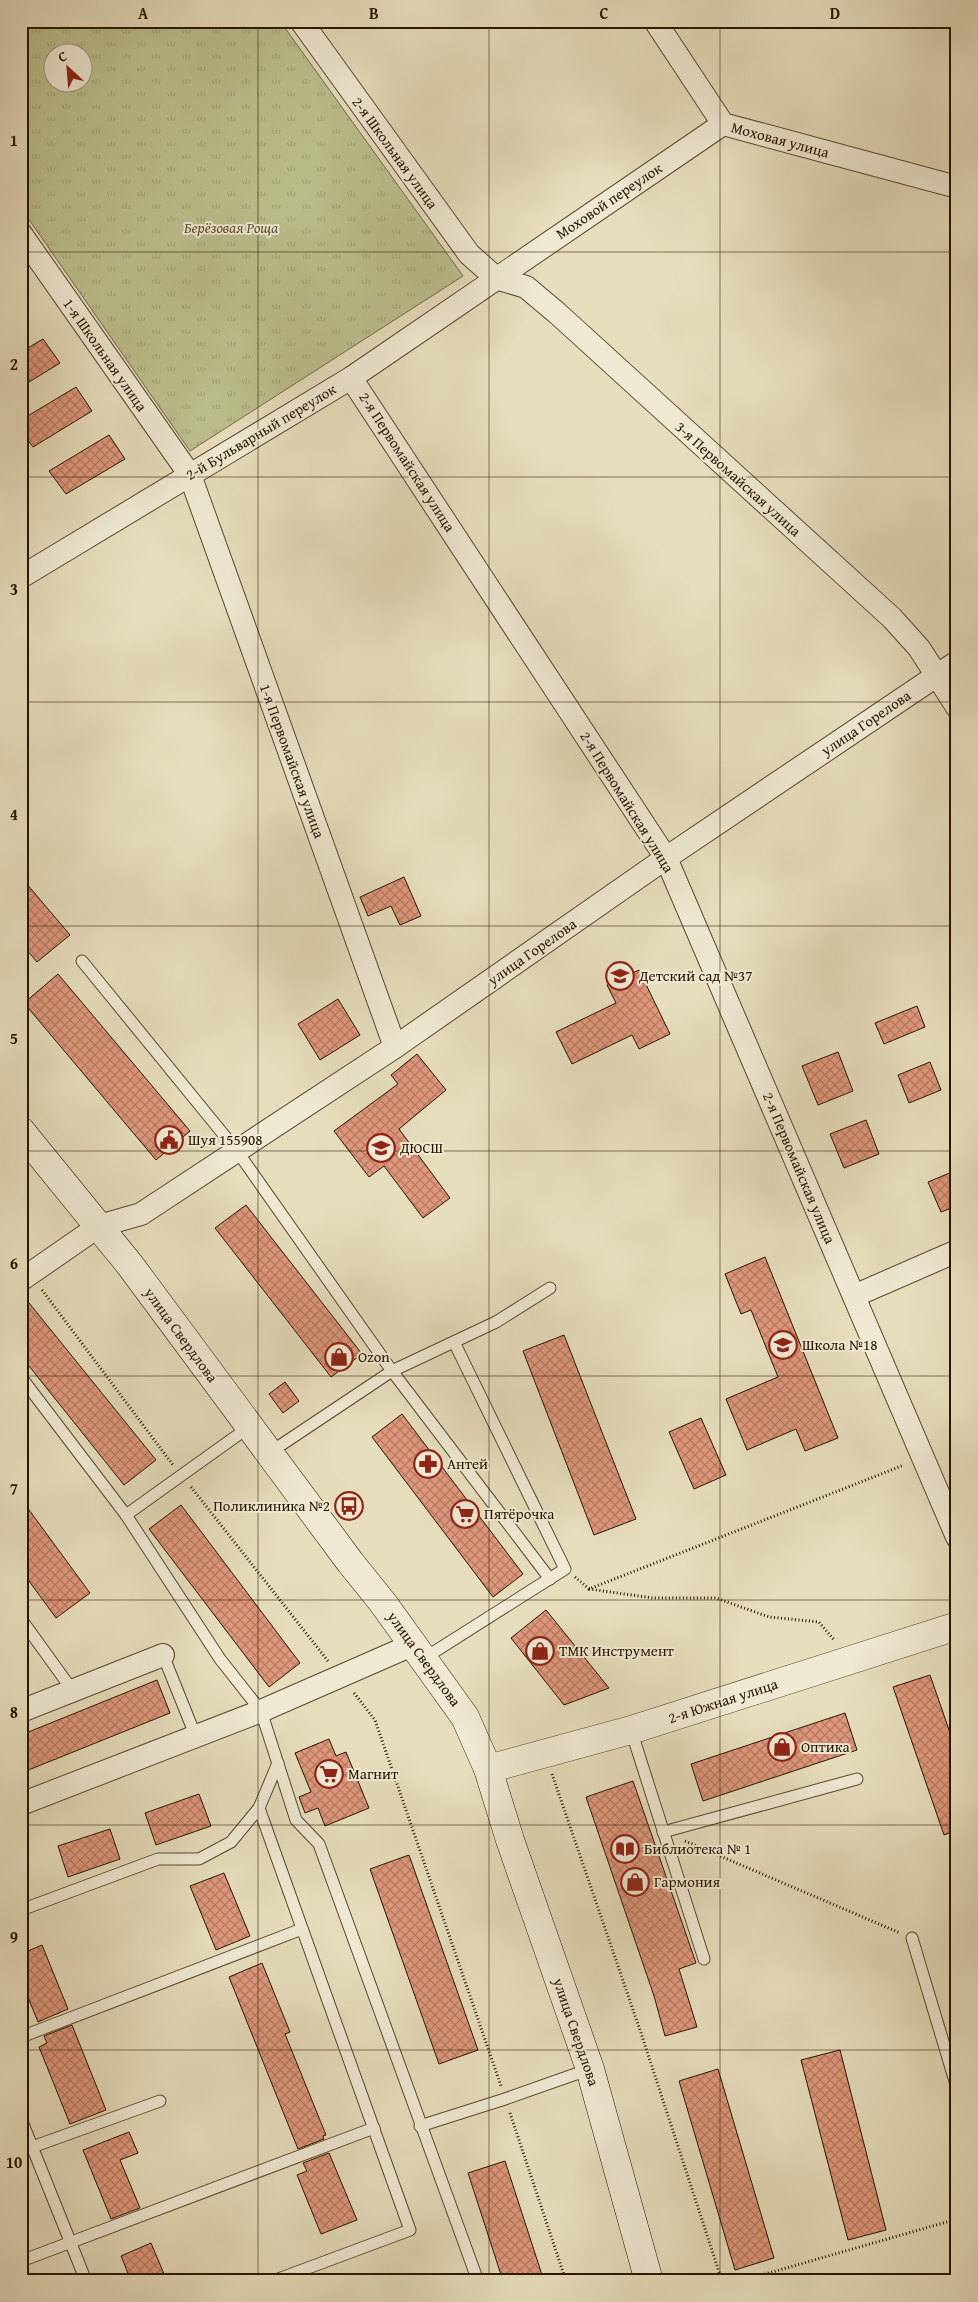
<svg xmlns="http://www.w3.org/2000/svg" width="978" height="2302" font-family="'Gentium Book Plus',serif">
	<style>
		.park { fill: url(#park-tufts); stroke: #726a46; fill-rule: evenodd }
		.building { fill: url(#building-cross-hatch); stroke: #281500 }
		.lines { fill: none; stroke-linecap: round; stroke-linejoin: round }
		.service-casing { stroke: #58472f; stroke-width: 13 }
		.minor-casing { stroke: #58472f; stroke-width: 24 }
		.tertiary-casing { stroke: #58472f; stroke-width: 29 }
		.secondary-casing { stroke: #281500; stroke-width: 29 }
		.path { stroke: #281500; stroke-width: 3; stroke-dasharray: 1 2.5; stroke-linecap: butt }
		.service { stroke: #efe9d3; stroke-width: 11 }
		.minor { stroke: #efe9d3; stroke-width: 22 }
		.tertiary { stroke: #efe9d3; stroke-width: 28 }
		.secondary { stroke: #efe9d3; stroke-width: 28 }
		.grid { fill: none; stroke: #281500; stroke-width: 1; stroke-opacity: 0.55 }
		.labels { text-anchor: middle; stroke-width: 4; stroke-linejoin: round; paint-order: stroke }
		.street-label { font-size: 15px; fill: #281500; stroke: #efe9d3 }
		.park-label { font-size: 15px; font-style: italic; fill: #5b5031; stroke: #efe9d3 }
		.poi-label { font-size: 15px; fill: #281500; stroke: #efe9d3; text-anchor: start }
		.neatline { fill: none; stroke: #281500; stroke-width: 2 }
		.grid-label { font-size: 16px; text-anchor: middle; font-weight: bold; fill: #281500 }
	</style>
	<defs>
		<pattern id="park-tufts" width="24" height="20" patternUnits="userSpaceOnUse" patternTransform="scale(1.25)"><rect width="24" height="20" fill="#bbbf8d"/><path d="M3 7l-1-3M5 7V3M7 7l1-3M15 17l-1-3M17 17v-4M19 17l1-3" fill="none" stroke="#a1a378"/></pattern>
		<pattern id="building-cross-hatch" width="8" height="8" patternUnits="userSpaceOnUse" patternTransform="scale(1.25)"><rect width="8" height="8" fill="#df977b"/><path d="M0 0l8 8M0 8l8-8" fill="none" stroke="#b57a62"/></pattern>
	</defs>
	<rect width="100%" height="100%" fill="#e6ddbc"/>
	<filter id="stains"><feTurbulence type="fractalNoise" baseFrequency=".004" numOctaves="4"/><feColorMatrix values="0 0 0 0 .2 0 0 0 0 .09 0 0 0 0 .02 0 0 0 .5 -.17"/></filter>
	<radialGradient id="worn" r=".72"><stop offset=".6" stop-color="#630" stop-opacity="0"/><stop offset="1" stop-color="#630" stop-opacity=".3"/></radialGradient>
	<path class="park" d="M21,21H280L463,276L190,451L21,208ZM52,52H82V82H52Z"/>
	<g class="building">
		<polygon points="43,339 60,363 21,387 21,352"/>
		<polygon points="76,387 92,411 33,447 21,431 21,420"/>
		<polygon points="109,435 125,459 66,494 49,471"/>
		<polygon points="21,877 70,935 37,962 21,943"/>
		<polygon points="404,877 421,916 400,925 391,906 368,916 360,897"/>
		<polygon points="639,970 670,1034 639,1049 632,1035 572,1064 556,1032 616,1003 607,985"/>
		<polygon points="58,974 190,1131 156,1160 24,1003"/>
		<polygon points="338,999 360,1035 320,1060 298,1024"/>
		<polygon points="917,1006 925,1027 884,1044 875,1023"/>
		<polygon points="838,1052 853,1091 818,1105 802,1066"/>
		<polygon points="417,1054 446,1090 399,1129 450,1198 423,1218 384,1166 369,1177 334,1131 398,1084 391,1075"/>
		<polygon points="930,1062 941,1090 909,1103 898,1075"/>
		<polygon points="866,1120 879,1154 844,1168 830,1134"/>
		<polygon points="957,1170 957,1206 941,1212 928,1182"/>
		<polygon points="246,1205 362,1354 331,1377 215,1228"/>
		<polygon points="765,1257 838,1438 805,1451 796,1429 747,1450 726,1399 778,1377 751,1310 741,1314 725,1274"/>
		<polygon points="21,1293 156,1460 124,1485 21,1356"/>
		<polygon points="564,1335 636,1519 594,1535 523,1351"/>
		<polygon points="285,1382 299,1401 283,1413 269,1394"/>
		<polygon points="402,1414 523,1574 493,1597 372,1437"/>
		<polygon points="701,1418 726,1475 694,1489 669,1432"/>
		<polygon points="21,1499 90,1593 56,1618 21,1570"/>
		<polygon points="181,1505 300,1663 269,1687 149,1529"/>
		<polygon points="546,1610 609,1688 564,1705 511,1638"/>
		<polygon points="930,1675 957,1753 957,1830 944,1835 893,1687"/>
		<polygon points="157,1680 170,1713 21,1773 21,1735"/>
		<polygon points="845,1713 857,1750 703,1801 691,1764"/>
		<polygon points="329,1739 336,1756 346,1752 369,1808 325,1826 318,1808 305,1813 299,1797 311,1792 295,1753"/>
		<polygon points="633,1781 696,1963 679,1969 697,2027 665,2036 654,1996 586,1797"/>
		<polygon points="199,1794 211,1826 156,1845 145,1813"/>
		<polygon points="110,1829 120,1859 68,1877 58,1846"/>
		<polygon points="409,1855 478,2050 439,2064 370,1869"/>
		<polygon points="224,1873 250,1936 216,1950 190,1886"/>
		<polygon points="42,1945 68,2009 38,2022 21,1980 21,1954"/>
		<polygon points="262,1963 290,2032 285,2034 326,2135 323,2136 324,2139 298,2149 229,1977"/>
		<polygon points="72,2025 106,2110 70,2124 39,2047 47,2043 44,2036"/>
		<polygon points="840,2050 886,2230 848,2240 801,2060"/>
		<polygon points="718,2069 774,2258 735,2270 679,2081"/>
		<polygon points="129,2132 138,2153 120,2160 140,2208 111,2219 83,2150"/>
		<polygon points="329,2153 357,2220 321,2234 297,2175 307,2171 303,2163"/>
		<polygon points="505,2161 544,2281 503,2281 468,2173"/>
		<polygon points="151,2243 167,2281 131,2281 121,2256"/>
	</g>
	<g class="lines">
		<defs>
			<g id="service">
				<polyline points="82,961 237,1151 392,1371 550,1579"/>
				<polyline points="21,1377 126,1515 220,1659 261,1711 296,1820 319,1844 478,2281"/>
				<polyline points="269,1453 392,1371 496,1322 550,1288"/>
				<polyline points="126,1515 249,1427"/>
				<polyline points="21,1619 73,1691"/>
				<polyline points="163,1655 196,1737"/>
				<polyline points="423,1659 565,1569 454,1342"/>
				<polyline points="631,1730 704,1959"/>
				<polyline points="663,1832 857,1779"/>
				<polyline points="21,1910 158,1859 199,1859 231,1842 259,1808"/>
				<polyline points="912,1938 957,2088"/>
				<polyline points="21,2037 302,1929"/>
				<polyline points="21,2119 86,2281"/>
				<polyline points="420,2126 505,2099 590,2069"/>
				<polyline points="21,2151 160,2101"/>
				<polyline points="21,2261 374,2128"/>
				<polyline points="273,2281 410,2230 259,1808 278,1763"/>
			</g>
			<g id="minor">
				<polyline points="301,21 469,254 496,278 526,287 557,313 892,618 919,648 957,707"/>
				<polyline points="655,21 723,124 957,187"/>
				<polyline points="21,234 190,475 395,1047"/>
				<polyline points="351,378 666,858 957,1537"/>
				<polyline points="21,577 351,378 723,124"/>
				<polyline points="21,1280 99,1226 141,1214 395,1047 666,858 957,662"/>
				<polyline points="854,1296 957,1251"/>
				<polyline points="21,1711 163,1655"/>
				<polyline points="21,1804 261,1711 412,1645"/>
			</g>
			<polyline id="tertiary" points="488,1769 631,1730 957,1626"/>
			<polyline id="secondary" points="21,1131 130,1265 350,1562 383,1603 465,1717 488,1769 510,1840 590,2069 649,2281"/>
		</defs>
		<use href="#service" class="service-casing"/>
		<use href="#minor" class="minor-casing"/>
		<use href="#tertiary" class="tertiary-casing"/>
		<use href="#secondary" class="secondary-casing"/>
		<g class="path">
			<polyline points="42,1290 173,1465"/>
			<polyline points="191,1487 328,1661"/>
			<polyline points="575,1577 589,1589 904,1465"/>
			<polyline points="589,1589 653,1598 716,1598 769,1617 819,1622 835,1641"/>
			<polyline points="354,1693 375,1720 501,2086"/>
			<polyline points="552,1774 641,2033 722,2281"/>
			<polyline points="685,1841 900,1933"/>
			<polyline points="510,2113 566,2281"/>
			<polyline points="741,2281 957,2219"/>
		</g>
		<use href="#service" class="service"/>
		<use href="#minor" class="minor"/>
		<use href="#tertiary" class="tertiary"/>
		<use href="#secondary" class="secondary"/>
	</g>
	<path class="grid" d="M258,21V2281M489,21V2281M720,21V2281M21,252H957M21,477H957M21,702H957M21,926H957M21,1151H957M21,1376H957M21,1600H957M21,1825H957M21,2050H957"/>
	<defs>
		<symbol id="school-ring" viewBox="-11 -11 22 22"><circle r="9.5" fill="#efe9d3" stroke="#8f2418" stroke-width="1.5"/><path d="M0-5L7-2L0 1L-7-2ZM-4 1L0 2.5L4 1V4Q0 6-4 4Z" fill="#8f2418"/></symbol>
		<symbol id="civic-ring" viewBox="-11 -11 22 22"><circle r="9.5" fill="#efe9d3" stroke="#8f2418" stroke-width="1.5"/><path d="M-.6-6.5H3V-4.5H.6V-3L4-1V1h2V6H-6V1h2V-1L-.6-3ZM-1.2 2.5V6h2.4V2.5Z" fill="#8f2418"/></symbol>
		<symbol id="shop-ring" viewBox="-11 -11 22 22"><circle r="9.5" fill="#efe9d3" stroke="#8f2418" stroke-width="1.5"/><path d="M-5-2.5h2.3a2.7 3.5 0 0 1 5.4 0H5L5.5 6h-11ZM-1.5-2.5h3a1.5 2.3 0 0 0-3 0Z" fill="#8f2418"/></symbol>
		<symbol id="pharmacy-ring" viewBox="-11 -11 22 22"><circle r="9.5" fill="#efe9d3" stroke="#8f2418" stroke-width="1.5"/><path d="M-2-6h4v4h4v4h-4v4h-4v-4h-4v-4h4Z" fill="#8f2418"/></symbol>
		<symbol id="bus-ring" viewBox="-11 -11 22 22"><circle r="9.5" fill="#efe9d3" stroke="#8f2418" stroke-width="1.5"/><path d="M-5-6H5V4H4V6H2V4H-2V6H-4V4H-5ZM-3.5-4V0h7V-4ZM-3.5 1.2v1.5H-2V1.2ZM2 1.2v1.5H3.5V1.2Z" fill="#8f2418"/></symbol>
		<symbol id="supermarket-ring" viewBox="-11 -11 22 22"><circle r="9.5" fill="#efe9d3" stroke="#8f2418" stroke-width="1.5"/><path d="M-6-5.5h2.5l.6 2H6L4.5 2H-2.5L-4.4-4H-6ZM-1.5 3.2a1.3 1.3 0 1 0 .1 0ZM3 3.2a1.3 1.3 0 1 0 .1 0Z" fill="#8f2418"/></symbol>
		<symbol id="library-ring" viewBox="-11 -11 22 22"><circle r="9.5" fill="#efe9d3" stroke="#8f2418" stroke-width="1.5"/><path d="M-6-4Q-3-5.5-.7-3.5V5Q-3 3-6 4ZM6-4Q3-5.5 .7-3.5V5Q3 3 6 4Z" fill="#8f2418"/></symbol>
	</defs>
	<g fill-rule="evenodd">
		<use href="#school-ring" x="604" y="960" width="32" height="32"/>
		<use href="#civic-ring" x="153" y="1124" width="32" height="32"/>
		<use href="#school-ring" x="365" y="1132" width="32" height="32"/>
		<use href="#school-ring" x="767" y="1329" width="32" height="32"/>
		<use href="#shop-ring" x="323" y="1341" width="32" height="32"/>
		<use href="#pharmacy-ring" x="412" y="1448" width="32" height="32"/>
		<use href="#bus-ring" x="333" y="1490" width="32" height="32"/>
		<use href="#supermarket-ring" x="449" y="1498" width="32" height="32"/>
		<use href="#shop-ring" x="524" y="1635" width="32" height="32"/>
		<use href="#shop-ring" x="766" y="1731" width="32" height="32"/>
		<use href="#supermarket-ring" x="313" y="1758" width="32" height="32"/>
		<use href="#library-ring" x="609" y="1833" width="32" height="32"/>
		<use href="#shop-ring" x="619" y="1866" width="32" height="32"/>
	</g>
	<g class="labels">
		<g class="street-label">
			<text transform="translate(780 140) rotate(15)" y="5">Моховая улица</text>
			<text transform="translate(395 153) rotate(54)" y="5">2-я Школьная улица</text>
			<text transform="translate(609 201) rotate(-34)" y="5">Моховой переулок</text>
			<text transform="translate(105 355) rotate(55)" y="5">1-я Школьная улица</text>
			<text transform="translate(261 432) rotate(-31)" y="5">2-й Бульварный переулок</text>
			<text transform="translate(407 462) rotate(57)" y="5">2-я Первомайская улица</text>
			<text transform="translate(738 479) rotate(42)" y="5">3-я Первомайская улица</text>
			<text transform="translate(866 723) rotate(-34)" y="5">улица Горелова</text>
			<text transform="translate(292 761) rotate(70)" y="5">1-я Первомайская улица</text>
			<text transform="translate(627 802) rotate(58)" y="5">2-я Первомайская улица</text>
			<text transform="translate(532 952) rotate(-35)" y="5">улица Горелова</text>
			<text transform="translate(799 1168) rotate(67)" y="5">2-я Первомайская улица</text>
			<text transform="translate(181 1335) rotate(54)" y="5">улица Свердлова</text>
			<text transform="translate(424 1659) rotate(54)" y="5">улица Свердлова</text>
			<text transform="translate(723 1701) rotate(-18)" y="5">2-я Южная улица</text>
			<text transform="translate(576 2032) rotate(71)" y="5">улица Свердлова</text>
		</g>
		<g class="park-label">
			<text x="231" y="233">Берёзовая Роща</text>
		</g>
		<g class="poi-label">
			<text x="639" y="981">Детский сад №37</text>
			<text x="188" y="1145">Шуя 155908</text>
			<text x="400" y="1153">ДЮСШ</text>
			<text x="802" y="1350">Школа №18</text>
			<text x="358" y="1362">Ozon</text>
			<text x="447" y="1469">Антей</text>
			<text x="330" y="1511" text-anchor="end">Поликлиника №2</text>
			<text x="484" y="1519">Пятёрочка</text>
			<text x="559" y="1656">ТМК Инструмент</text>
			<text x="801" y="1752">Оптика</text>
			<text x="348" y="1779">Магнит</text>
			<text x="644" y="1854">Библиотека № 1</text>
			<text x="654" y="1887">Гармония</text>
		</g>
	</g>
	<rect width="978" height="2302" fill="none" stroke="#e6ddbc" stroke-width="55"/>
	<g transform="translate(68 68) rotate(334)"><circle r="24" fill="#efe9d3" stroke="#9f947f"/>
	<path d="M0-4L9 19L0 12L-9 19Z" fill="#8f2418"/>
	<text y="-8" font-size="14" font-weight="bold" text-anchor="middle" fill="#281500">С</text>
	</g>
	<rect x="28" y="28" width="922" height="2246" class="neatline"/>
	<g class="grid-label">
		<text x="143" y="19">A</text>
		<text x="374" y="19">B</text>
		<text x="604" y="19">C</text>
		<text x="835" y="19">D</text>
		<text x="14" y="146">1</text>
		<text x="14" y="370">2</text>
		<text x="14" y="595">3</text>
		<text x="14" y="820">4</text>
		<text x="14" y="1044">5</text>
		<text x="14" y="1269">6</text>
		<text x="14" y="1494">7</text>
		<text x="14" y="1718">8</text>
		<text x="14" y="1943">9</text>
		<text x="14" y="2168">10</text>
	</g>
	<rect width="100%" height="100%" filter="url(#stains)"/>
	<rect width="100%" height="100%" fill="url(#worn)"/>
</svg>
